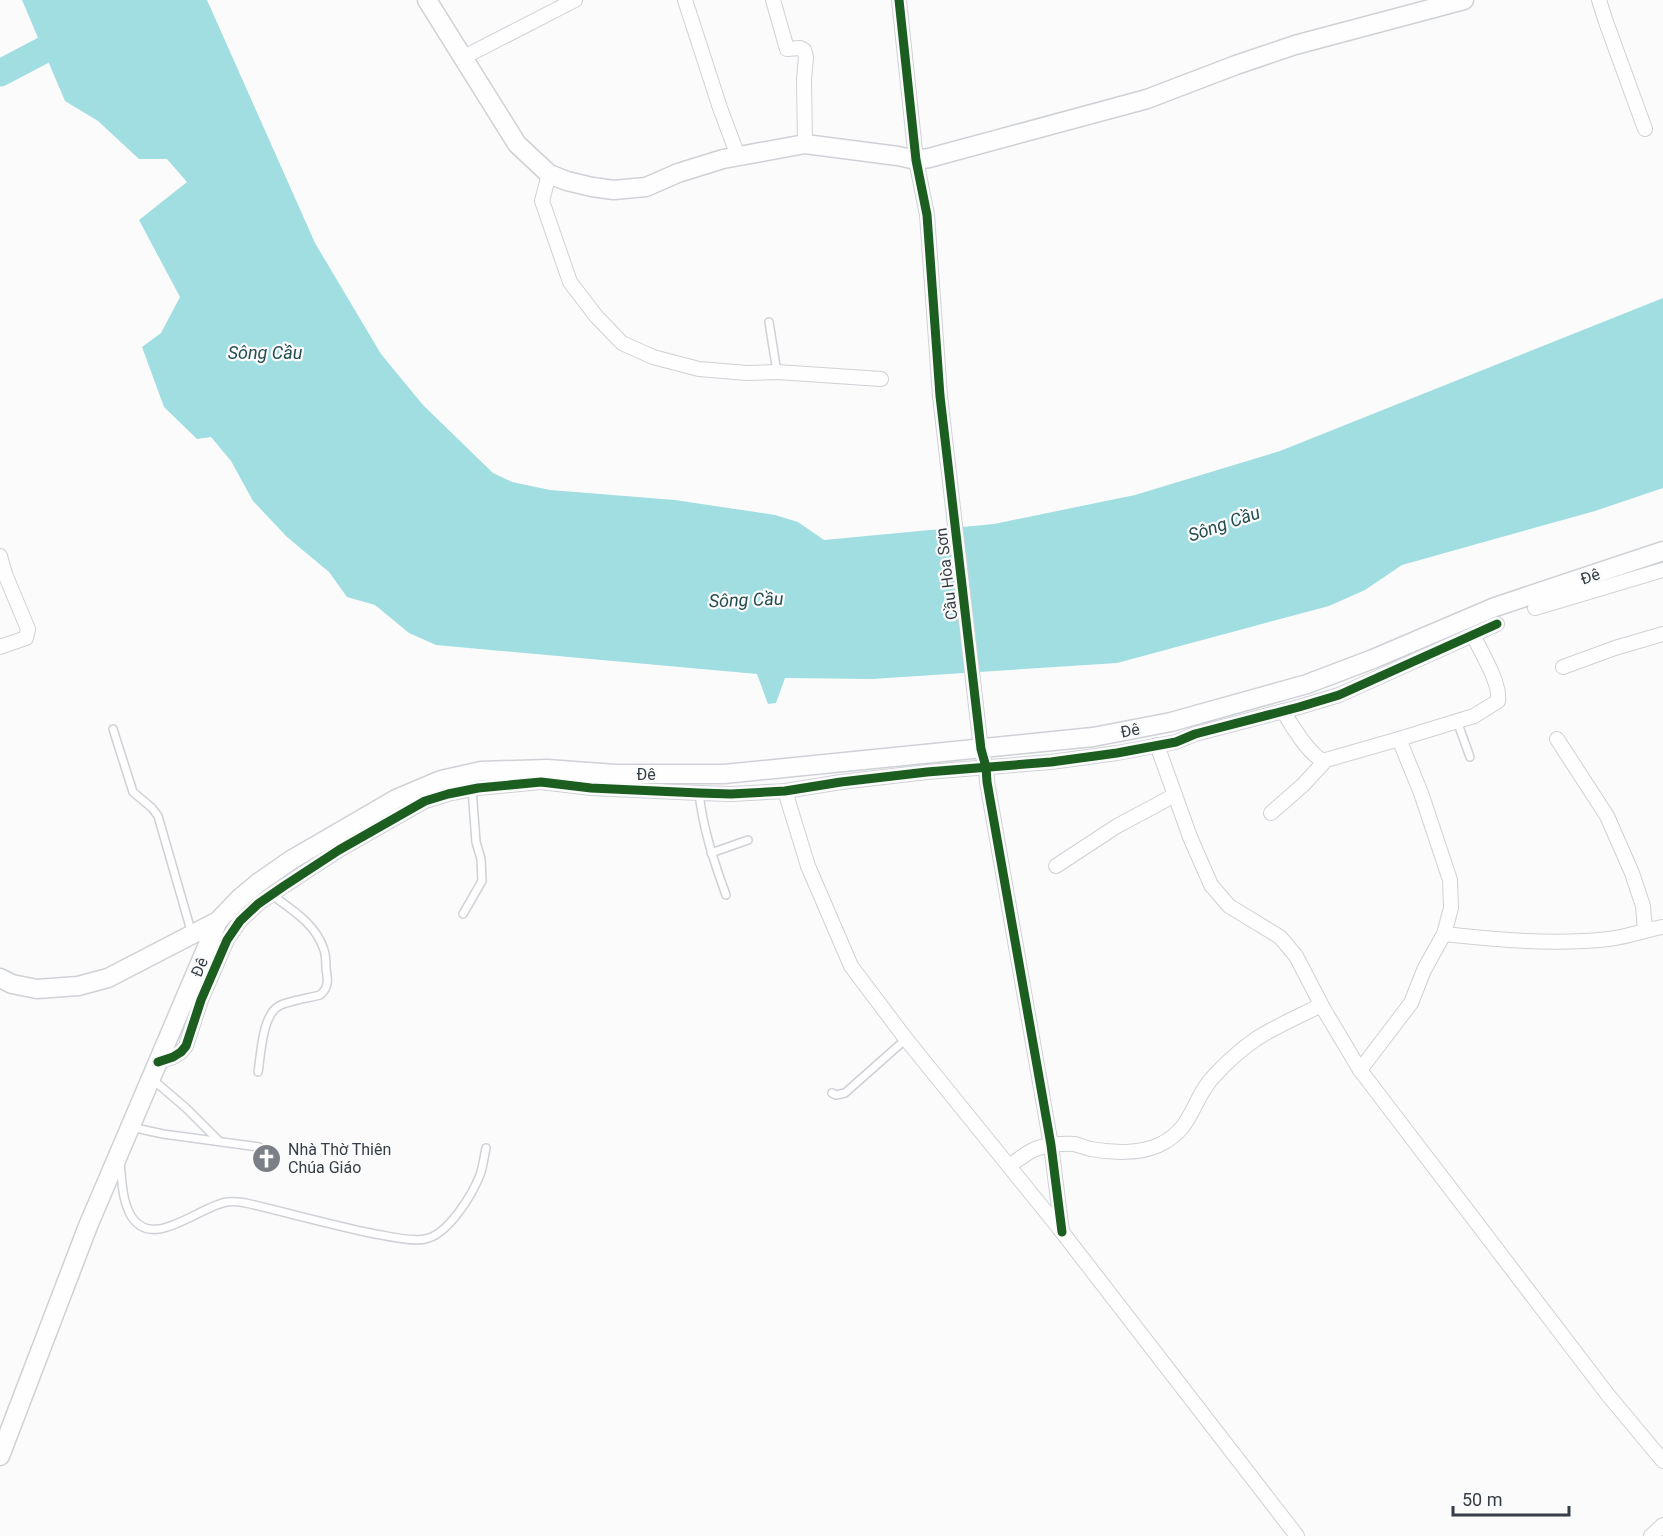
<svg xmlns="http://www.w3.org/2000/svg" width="1663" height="1536" font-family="Roboto,sans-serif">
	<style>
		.water { fill: #a0dee2 }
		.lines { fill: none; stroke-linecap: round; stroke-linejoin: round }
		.river { stroke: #a0dee2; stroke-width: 27 }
		.lane-casing { stroke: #ced1d6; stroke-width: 10 }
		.street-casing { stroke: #ced1d6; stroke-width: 16 }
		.secondary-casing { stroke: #ced1d6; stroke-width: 21 }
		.lane { stroke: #fefefe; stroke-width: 7 }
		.street { stroke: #fefefe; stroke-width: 14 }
		.secondary { stroke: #fefefe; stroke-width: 18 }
		.cycleway-casing { stroke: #fbfbfb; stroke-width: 13 }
		.cycleway { stroke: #1b5e20; stroke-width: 9 }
		.labels { text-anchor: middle; stroke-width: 4.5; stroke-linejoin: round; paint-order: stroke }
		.street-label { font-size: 16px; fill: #363e47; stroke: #fbfbfb }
		.poi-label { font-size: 16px; fill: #363e47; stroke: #fbfbfb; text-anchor: start }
		.water-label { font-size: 18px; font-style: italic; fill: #244d50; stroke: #fbfbfb }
	</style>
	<rect width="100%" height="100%" fill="#fbfbfb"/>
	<polygon class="water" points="22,0 207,0 315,243 381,354 423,405 493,473 512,482 550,490 675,500 775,515 798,522 824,540 994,524 1135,495 1280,451 1663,298 1663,488 1595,511 1402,565 1365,590 1329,606 1117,663 872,679 785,678 776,703 768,704 757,674 436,645 409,633 375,605 347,597 329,572 287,537 253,501 231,461 211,437 197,439 164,407 142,347 161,333 180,297 139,220 187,182 167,159 139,159 98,121 65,101"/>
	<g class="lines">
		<polyline class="river" points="0,73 76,33"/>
		<defs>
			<g id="lane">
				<polyline points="769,322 777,372"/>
				<polyline points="1457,721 1470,757"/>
				<polyline points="113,729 133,792 152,808 158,816 192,934"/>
				<path d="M699,793C703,829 714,862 726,895"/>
				<polyline points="711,853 748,840"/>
				<polyline points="463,914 482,881 481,859 476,842 472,789"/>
				<path d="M258,1072C261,1055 262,1015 279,1006C288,1001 309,998 320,995C329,988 328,979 326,969C326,963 326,955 324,950C316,924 292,910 272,895"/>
				<polyline points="152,1079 186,1108 218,1140"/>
				<polyline points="832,1093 836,1095 845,1093 906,1039"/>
				<polyline points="131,1127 163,1134 259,1147"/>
				<path d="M120,1163C122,1180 122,1199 130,1214C151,1253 199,1206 227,1202C233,1201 240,1202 246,1203C289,1213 331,1225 375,1234C389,1236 411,1242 425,1239C448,1235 472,1195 480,1175C483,1167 484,1157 486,1148"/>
			</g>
			<g id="street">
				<polyline points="685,0 720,108 738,156"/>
				<polyline points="773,0 787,49 800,48 804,50 806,57 804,80 805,144"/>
				<polyline points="899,0 916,160 927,215 940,396 981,749 986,767 987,782 1051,1145 1062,1232"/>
				<polyline points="1599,0 1606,22 1645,129"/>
				<polyline points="462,58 575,0"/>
				<polyline points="549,174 542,201 570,282 596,316 622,343 653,357 699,369 747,373 777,372 881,379"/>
				<polyline points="0,556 5,574 28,629 26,638 0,647"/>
				<polyline points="1535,608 1663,570"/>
				<polyline points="1563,667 1615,648 1663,634"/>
				<path d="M1283,711C1292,726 1308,753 1323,761"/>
				<polyline points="1557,739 1607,816 1632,873 1643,906 1645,930"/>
				<polyline points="1157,745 1190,837 1211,885 1229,906 1280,937 1296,956 1323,1008 1360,1070 1608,1395 1663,1461"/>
				<polyline points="785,791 808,866 851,966 906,1039 1059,1228 1297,1536"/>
				<path d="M1271,813L1303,785L1326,760L1399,739L1474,716L1498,701C1501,684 1481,652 1473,635"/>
				<polyline points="1056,866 1117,826 1175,795"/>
				<path d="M1444,934C1499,940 1554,945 1609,939C1627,937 1645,930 1663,927"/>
				<polyline points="158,1062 173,1057 181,1052 186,1046 201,1000 227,940 240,921 258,904 284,886 339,850 425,801 448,794 478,788 541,782 591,788 699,793 731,794 785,791 841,782 927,772 1051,762 1117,753 1176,742 1195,734 1299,707 1339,695 1497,624"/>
				<polyline points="1360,1070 1411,1003 1424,970 1444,934 1451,908 1450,880 1421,793 1399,739"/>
				<path d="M1010,1165C1017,1161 1025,1154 1033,1150C1044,1145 1061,1143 1074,1144C1080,1145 1085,1148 1091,1149C1112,1153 1140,1154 1159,1145C1195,1128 1191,1099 1215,1075C1226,1063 1243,1048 1256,1039C1276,1026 1300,1016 1321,1005"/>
				<polyline points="1651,1536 1663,1525"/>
			</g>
			<g id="secondary">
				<polyline points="427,0 517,144 549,174 567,181 592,187 614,190 646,187 678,173 723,159 805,144 898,156 916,160 929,158 1147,99 1236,65 1295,45 1464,0"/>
				<polyline points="0,978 12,984 37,989 78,986 108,978 218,921"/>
				<polyline points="0,1456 88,1226 218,921 239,899 258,883 291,860 396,799 441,780 481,771 547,769 615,774 724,774 1093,737 1171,722 1307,684 1373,659 1495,607 1663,551"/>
			</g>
		</defs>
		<use href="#lane" class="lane-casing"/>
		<use href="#street" class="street-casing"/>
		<use href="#secondary" class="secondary-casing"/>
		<use href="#lane" class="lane"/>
		<use href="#street" class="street"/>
		<use href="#secondary" class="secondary"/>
		<defs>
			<g id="cycleway">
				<polyline points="899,0 916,160 927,215 940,396 981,749 986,767 987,782 1051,1145 1062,1232"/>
				<polyline points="158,1062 173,1057 181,1052 186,1046 201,1000 227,940 240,921 258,904 284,886 339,850 425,801 448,794 478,788 541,782 591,788 699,793 731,794 785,791 841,782 927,772 1051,762 1117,753 1176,742 1195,734 1299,707 1339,695 1497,624"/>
			</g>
		</defs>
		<use href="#cycleway" class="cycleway-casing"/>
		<use href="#cycleway" class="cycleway"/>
	</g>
	<defs>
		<symbol id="church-disc" viewBox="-11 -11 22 22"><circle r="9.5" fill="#7b8086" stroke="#fbfbfb"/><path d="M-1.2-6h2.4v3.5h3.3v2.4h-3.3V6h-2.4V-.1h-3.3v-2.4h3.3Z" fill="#fff"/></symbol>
	</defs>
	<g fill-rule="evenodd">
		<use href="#church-disc" x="250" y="1142" width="33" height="33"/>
	</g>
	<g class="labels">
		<g class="street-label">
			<text transform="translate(946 574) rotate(-97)" y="6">Cầu Hòa Sơn</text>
			<text transform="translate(1590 576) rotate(-18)" y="6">Đê</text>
			<text transform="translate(1130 730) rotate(-11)" y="6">Đê</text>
			<text x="646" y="780">Đê</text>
			<text transform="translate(199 967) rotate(-67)" y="6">Đê</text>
		</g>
		<g class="poi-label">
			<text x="288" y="1155">Nhà Thờ Thiên<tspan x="288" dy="18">Chúa Giáo</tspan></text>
		</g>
		<g class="water-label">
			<text x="265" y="359">Sông Cầu</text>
			<text transform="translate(1224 524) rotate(-19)" y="6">Sông Cầu</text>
			<text transform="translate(746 600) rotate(-2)" y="6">Sông Cầu</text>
		</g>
	</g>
	<path d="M1453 1506v9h116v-9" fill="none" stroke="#363e47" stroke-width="3"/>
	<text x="1462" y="1506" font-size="18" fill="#363e47" stroke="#fbfbfb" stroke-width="4.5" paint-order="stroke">50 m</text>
</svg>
